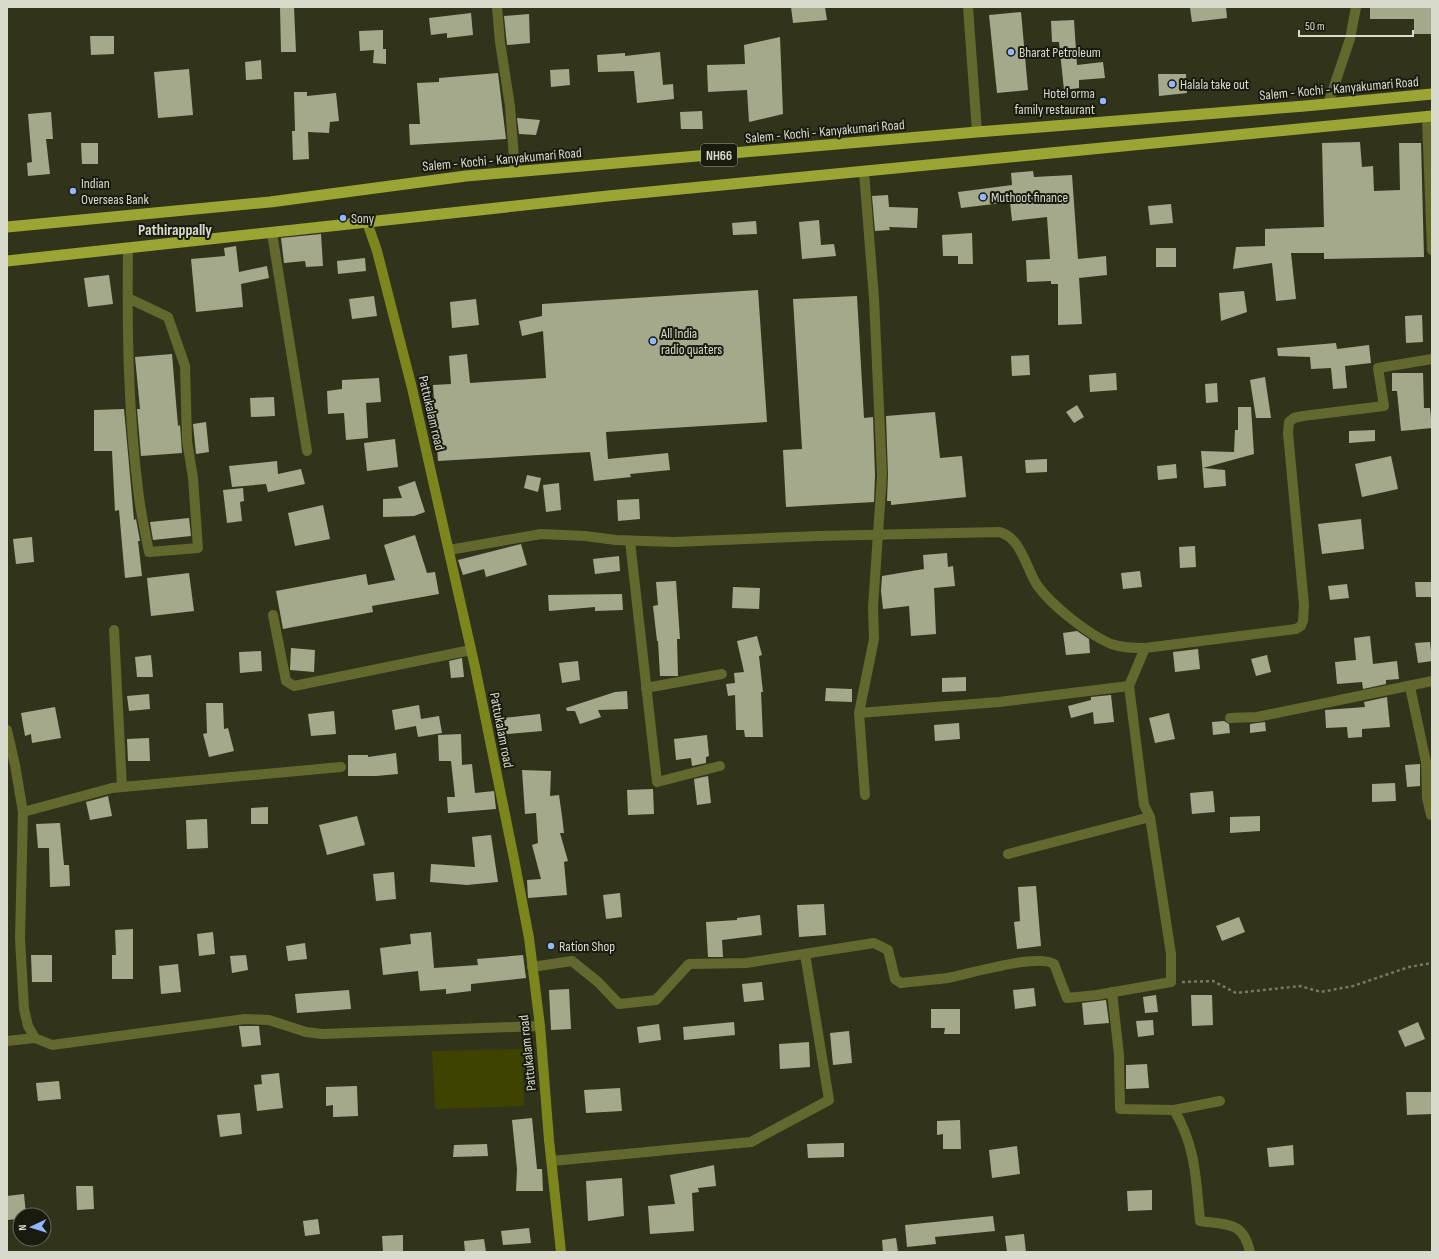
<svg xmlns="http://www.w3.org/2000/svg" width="1439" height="1259" font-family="'Sofia Sans Condensed',sans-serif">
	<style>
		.green { fill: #3e4300 }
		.building { fill: #a5a98c }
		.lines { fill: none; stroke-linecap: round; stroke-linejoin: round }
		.path { stroke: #767964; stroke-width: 2.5; stroke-dasharray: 3 3; stroke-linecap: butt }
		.minor { stroke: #62682e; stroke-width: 10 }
		.secondary { stroke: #7d861d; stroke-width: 10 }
		.trunk { stroke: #9aa534; stroke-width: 11 }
		.poi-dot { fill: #95b6fd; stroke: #191b0f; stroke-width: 1.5 }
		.labels { text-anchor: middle; stroke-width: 4; stroke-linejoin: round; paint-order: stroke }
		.shield { fill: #191b0f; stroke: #9fa193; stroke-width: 1 }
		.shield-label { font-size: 13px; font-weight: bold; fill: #d8dbcb }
		.poi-label { font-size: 14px; fill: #d8dbcb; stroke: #191b0f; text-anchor: start }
		.street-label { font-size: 14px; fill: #d8dbcb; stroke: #191b0f }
		.quarter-label { font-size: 16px; font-weight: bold; fill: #d8dbcb; stroke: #191b0f }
	</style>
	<rect width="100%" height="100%" fill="#31341b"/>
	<polygon class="green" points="523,1049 524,1106 435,1109 432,1051"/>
	<g class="building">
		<polygon points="280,7 294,7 296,52 281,52"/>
		<polygon points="791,7 825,7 827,20 793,23"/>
		<polygon points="1226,7 1227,18 1192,22 1190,8"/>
		<polygon points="1370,7 1432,8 1432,34 1414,34 1414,19 1370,19"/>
		<polygon points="1021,12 1028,90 997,93 989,15"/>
		<polygon points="471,13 473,35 447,38 447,33 431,35 429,18"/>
		<polygon points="529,14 530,43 507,45 504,16"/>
		<polygon points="1074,20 1077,65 1103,62 1105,78 1079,80 1079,88 1064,90 1059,42 1052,42 1051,21"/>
		<polygon points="383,30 383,49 386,49 386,64 373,63 374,50 360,51 359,31"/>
		<polygon points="90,36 114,36 114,54 91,55"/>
		<polygon points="780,37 783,114 749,122 747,90 708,92 707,65 745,64 744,45"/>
		<polygon points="660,52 663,85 673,84 674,99 637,103 634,71 598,72 597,55 625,53 625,56"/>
		<polygon points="261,60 262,79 246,80 245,62"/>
		<polygon points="189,69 193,115 158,118 154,72"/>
		<polygon points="569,69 570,85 551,87 550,70"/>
		<polygon points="498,73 506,139 410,145 409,124 420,124 417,83 439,82 439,78"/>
		<polygon points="1158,74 1186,74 1187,93 1159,96"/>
		<polygon points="294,92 307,92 307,96 336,93 339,121 330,122 329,133 308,132 309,159 293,160 292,131 295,131"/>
		<polygon points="702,111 703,129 681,129 680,112"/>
		<polygon points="51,112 53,139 46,139 50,174 28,176 27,163 32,162 28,114"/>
		<polygon points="517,118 540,120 536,135 519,134"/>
		<polygon points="1360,142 1362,167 1373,166 1374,191 1400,190 1399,143 1421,143 1424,257 1324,259 1324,253 1291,253 1296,299 1276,301 1272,263 1233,269 1236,247 1265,246 1265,229 1324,227 1322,143"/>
		<polygon points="81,143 98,143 98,164 82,164"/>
		<polygon points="1033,171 1034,177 1072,175 1078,259 1106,256 1107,275 1079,278 1082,324 1058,325 1058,284 1051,284 1051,281 1027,282 1026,260 1050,259 1047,217 1012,221 1010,202 961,208 958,192 1012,185 1011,173"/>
		<polygon points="888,195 889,207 918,208 917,228 889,227 890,230 875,231 872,196"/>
		<polygon points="1171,204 1173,223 1150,225 1148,206"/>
		<polygon points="819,220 821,245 834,244 836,256 802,259 799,222"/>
		<polygon points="756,221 757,234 733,235 732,223"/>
		<polygon points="972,233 973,264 958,264 958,256 943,256 942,235"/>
		<polygon points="321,234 323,266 306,267 305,261 284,263 281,238"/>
		<polygon points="236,246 239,272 267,266 269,278 241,284 243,307 196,312 191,259 225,256 224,248"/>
		<rect x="1156" y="248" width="20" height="19"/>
		<polygon points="365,258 366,271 338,274 337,261"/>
		<polygon points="109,275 113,304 88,307 84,278"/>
		<polygon points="758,290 767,422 606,432 608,459 668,453 670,470 630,474 631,477 594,481 590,452 438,461 433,385 451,384 449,356 467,354 470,383 546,378 543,331 522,336 519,321 542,316 542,304"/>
		<polygon points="1244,291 1247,312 1221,321 1219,293"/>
		<polygon points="374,296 377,316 352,319 349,299"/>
		<polygon points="857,296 864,418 873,417 875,475 874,502 786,507 783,450 802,449 793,299"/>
		<polygon points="476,299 479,325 452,328 450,302"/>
		<polygon points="1422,315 1423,342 1406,343 1405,316"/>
		<polygon points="1336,343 1337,349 1369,345 1371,363 1345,366 1347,388 1333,389 1331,368 1311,369 1310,357 1278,356 1277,348"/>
		<polygon points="172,354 178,426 180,425 182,453 141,456 137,409 140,409 135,357"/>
		<polygon points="1029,355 1030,375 1012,376 1011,356"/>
		<polygon points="1116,373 1117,390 1090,392 1089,375"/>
		<polygon points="1392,373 1423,373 1424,408 1430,408 1432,428 1401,431 1397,391 1392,391"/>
		<polygon points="1265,377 1271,418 1256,418 1250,380"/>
		<polygon points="379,378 381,402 366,403 368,438 346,440 344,413 328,414 327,391 342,389 342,380"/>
		<polygon points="1217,383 1218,402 1206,403 1205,384"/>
		<polygon points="274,397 275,416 251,417 250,398"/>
		<polygon points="1077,405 1084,417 1074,423 1066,412"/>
		<polygon points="1238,407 1251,407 1254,454 1203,468 1225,470 1226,486 1204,488 1201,451 1234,452 1235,430 1238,430"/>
		<polygon points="124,409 134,520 136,519 140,541 138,541 142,576 125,578 119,510 115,511 112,451 94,451 94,410"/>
		<polygon points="935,412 940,458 962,456 966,497 891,505 891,501 887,501 888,475 886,416"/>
		<polygon points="206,422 209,452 196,454 193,424"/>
		<polygon points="1375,430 1375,441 1349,443 1349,431"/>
		<polygon points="395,439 398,467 367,471 364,443"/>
		<polygon points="1391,456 1398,489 1362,497 1355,464"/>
		<polygon points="1047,459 1047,472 1026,473 1025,460"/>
		<polygon points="277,461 278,474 301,469 305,484 268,492 266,484 232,487 229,466"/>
		<polygon points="1176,464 1177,478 1158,480 1157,466"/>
		<polygon points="527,475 541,478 538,492 524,488"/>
		<polygon points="415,481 425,512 414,516 383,517 383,499 402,498 398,487"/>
		<polygon points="559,483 561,510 546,512 543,485"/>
		<polygon points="243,488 244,501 240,502 242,521 227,523 223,490"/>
		<polygon points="639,499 640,519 618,521 617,500"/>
		<polygon points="323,505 330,539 295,546 288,513"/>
		<polygon points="189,518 191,536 153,540 150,522"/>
		<polygon points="1361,519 1364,549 1322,554 1318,524"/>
		<polygon points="415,535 427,573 435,572 439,594 372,606 373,612 283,629 276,591 366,574 368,585 395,580 384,545"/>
		<polygon points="32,537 34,562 16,564 13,539"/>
		<polygon points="521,544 527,565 486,577 484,569 463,575 458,560"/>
		<polygon points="1195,546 1196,567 1180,568 1179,547"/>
		<polygon points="947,553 948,567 953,566 955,586 934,588 936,634 911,636 909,606 883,609 881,591 882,576 924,569 923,555"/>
		<polygon points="619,556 620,571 595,574 593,559"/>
		<polygon points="1140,571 1142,587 1123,589 1121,573"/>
		<polygon points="189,573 194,611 151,616 147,578"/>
		<polygon points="676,581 680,639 677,639 678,676 660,676 658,641 657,641 653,606 658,605 656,582"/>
		<polygon points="1415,582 1432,582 1432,597 1416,597"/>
		<polygon points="1347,584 1349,598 1330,600 1328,586"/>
		<polygon points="733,587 760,588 759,609 732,608"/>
		<polygon points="622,594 623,610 595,611 595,607 549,611 548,595"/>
		<polygon points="1077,631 1089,639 1090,653 1066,655 1063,633"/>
		<polygon points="757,636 762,655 759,656 763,692 761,692 763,737 745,737 744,730 736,730 735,695 728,696 726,684 735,683 734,673 744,672 737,641"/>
		<polygon points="1370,636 1373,664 1397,661 1399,679 1386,680 1386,684 1363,689 1362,682 1337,684 1335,662 1356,660 1354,638"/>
		<polygon points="1430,642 1432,661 1418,663 1415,643"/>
		<polygon points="291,648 315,650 314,672 290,670"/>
		<polygon points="1198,649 1200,669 1175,672 1173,652"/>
		<polygon points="261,651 262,671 240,673 239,652"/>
		<polygon points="151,655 153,677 137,677 135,657"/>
		<polygon points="1267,655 1271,672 1256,676 1251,659"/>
		<polygon points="462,658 464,677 451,678 449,661"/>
		<polygon points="578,661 580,680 562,683 559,663"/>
		<polygon points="966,677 966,691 942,692 942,678"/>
		<polygon points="826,688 852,689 852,702 825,701"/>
		<polygon points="627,691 628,709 598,710 601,717 580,724 575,711 567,711 566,708 615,692"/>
		<polygon points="149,694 150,709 129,711 127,696"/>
		<polygon points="1111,695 1114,722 1094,724 1093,712 1071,718 1068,706 1091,700 1091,697"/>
		<polygon points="1387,697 1390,727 1362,729 1362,737 1348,738 1347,727 1326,728 1325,710 1365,707 1364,702"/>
		<polygon points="206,703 223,703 224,729 228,728 234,751 209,757 203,734 207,733"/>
		<polygon points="419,705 421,719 439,716 442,733 418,737 416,726 395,730 392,710"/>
		<polygon points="55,707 61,738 32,743 31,734 25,736 21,713"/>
		<polygon points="334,711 336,734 311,736 308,714"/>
		<polygon points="1169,713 1175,739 1155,743 1149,718"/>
		<polygon points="540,714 542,731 496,735 495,719"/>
		<polygon points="1224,721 1229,724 1230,733 1213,735 1212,722"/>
		<polygon points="1265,722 1266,731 1250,733 1250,724"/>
		<polygon points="959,723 960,739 935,741 934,725"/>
		<polygon points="461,734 462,765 472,764 475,793 494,791 496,809 448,813 447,797 455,797 451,761 439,761 438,735"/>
		<polygon points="707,735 709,756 706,757 706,763 692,766 691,758 676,760 674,739"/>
		<polygon points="149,738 150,761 128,761 127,739"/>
		<polygon points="396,753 398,774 376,776 348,776 348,755 368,755 368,757"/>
		<polygon points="1420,764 1420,786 1407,787 1405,765"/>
		<polygon points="522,770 551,771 550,796 559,795 562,816 564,833 560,833 568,861 564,862 567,895 528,898 527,880 541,879 532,845 538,843 536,813 525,814"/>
		<polygon points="708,776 711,803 697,805 694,779"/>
		<polygon points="1395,783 1396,801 1372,802 1372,784"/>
		<polygon points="653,789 654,814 628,815 627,790"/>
		<polygon points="1213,791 1215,812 1192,814 1190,793"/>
		<polygon points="108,796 112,816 90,820 86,802"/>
		<polygon points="268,807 268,824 251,824 251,808"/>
		<polygon points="357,816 365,845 327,855 319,825"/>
		<polygon points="1260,816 1260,831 1230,833 1230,817"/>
		<polygon points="207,819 208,848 187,849 186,820"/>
		<polygon points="60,823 64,865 69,865 70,886 50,887 49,848 38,848 36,824"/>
		<polygon points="491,835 498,882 467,885 430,882 431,864 475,867 472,837"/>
		<polygon points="394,872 396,899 376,901 373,874"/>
		<polygon points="1036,886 1041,946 1017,949 1014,922 1020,921 1018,887"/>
		<polygon points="620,893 622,917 606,919 603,895"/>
		<polygon points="824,904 826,935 799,937 797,905"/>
		<polygon points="760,915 762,935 722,940 723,957 708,957 706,922 737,920 737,918"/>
		<polygon points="1239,917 1245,932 1222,941 1216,926"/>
		<polygon points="133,929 133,979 112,979 112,955 116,955 115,930"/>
		<polygon points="213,932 215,954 199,956 197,934"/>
		<polygon points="431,932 434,968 478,965 477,959 523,955 526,978 471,984 471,991 446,994 446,989 420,991 418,971 383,975 380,948 411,944 410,934"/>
		<polygon points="305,943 307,959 288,961 286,946"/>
		<polygon points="31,955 52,955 52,982 32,982"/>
		<polygon points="246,955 248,970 232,973 230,956"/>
		<polygon points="178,964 181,992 161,994 159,966"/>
		<polygon points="762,982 764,1000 744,1002 742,984"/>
		<polygon points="1034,988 1036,1006 1015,1009 1013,990"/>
		<polygon points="569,989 571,1029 551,1030 549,990"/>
		<polygon points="349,990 351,1009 297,1013 295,994"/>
		<polygon points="1156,995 1158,1012 1145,1013 1143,997"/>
		<polygon points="1191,995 1212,995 1213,1025 1192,1026"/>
		<polygon points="1106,1000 1109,1023 1084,1025 1082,1003"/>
		<polygon points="931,1009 960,1009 960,1034 944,1034 945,1028 931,1028"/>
		<polygon points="1153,1020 1154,1035 1138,1037 1136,1021"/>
		<polygon points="734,1022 735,1035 684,1040 683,1027"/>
		<polygon points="1418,1022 1425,1039 1405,1047 1398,1031"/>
		<polygon points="659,1024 661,1040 639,1043 637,1027"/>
		<polygon points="239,1026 259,1026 261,1045 242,1047"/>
		<polygon points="849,1031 852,1063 833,1065 830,1033"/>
		<polygon points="809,1042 810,1067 780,1069 779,1044"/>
		<polygon points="1147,1064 1149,1088 1126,1089 1126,1065"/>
		<polygon points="279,1073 283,1108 257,1111 254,1085 262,1084 261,1075"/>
		<polygon points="59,1081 61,1099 38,1101 36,1083"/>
		<polygon points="357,1086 358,1116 333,1117 333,1105 326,1106 326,1087"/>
		<polygon points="620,1088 622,1111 586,1113 584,1090"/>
		<polygon points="1406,1092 1432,1092 1432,1114 1407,1115"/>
		<polygon points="240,1113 242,1134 220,1137 217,1115"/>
		<polygon points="532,1118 537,1169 542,1169 543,1191 516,1191 517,1169 512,1120"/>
		<polygon points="960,1120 961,1149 943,1149 943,1134 937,1135 937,1121"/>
		<polygon points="844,1143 844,1157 808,1158 807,1144"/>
		<polygon points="487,1144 488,1156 453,1157 454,1145"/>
		<polygon points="1293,1145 1294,1165 1269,1167 1267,1148"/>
		<polygon points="1017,1146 1020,1174 992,1178 989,1150"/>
		<polygon points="714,1165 716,1186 698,1188 699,1192 692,1193 694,1231 650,1234 648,1206 675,1204 670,1175"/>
		<polygon points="622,1178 624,1216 588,1221 586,1181"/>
		<polygon points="76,1186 93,1186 94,1209 77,1210"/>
		<polygon points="1152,1190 1152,1210 1128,1211 1127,1191"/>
		<polygon points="24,1194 26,1215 20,1215 20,1219 7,1220 7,1196"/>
		<polygon points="993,1216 995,1231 935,1237 936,1244 907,1247 905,1225"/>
		<polygon points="318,1219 320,1234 305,1236 303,1221"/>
		<polygon points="529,1228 531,1243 503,1245 501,1231"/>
		<polygon points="1024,1234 1026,1252 1007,1252 1005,1236"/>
		<polygon points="403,1235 403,1251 383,1252 382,1236"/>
		<polygon points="896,1238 898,1252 883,1252 882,1240"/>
		<polygon points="484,1239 486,1252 465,1252 464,1241"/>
	</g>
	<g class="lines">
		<polyline class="path" points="1182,982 1213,981 1236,993 1300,986 1321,992 1353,986 1409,967 1432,963"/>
		<g class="minor">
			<polyline points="497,7 500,42 510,106 515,172"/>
			<polyline points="968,7 977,132"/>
			<polyline points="1328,104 1350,39 1356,7"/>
			<polyline points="1427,117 1432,250"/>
			<polyline points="864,172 874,298 882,475 873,607 874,639 859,713 999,702 1129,686 1145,648"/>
			<polyline points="272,233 307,451"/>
			<path d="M128,298L168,317L185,366L187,441L193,478L198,548L149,552C145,531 140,510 138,489C128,409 127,329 128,248"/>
			<polyline points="630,541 657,782 720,766"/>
			<path d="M449,550L541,534L585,536L616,540L674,542L818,536L999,532C1021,537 1026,568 1037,585C1052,606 1088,634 1111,644C1122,648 1133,648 1145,648L1296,629L1301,626L1303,621L1304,605L1288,433L1289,422L1294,418L1303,416L1384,406L1378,368L1432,359"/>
			<polyline points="273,615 286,681 294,686 471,650"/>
			<polyline points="114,630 122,787"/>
			<polyline points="1410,687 1426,762 1427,798 1431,815"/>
			<polyline points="646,688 722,674"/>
			<polyline points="859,713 865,795"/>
			<polyline points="1230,718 1257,717 1432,681"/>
			<polyline points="7,730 15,765 23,812 20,939 24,1009 28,1026 35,1038 52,1045 245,1019 269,1020 306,1032 322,1034 540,1026"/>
			<polyline points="23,812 112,788 341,767"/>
			<polyline points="1008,854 1150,817"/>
			<path d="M532,967L572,961L598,982L619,1004L656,1000L689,964L746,963L874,943L888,950L895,979L901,983C917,981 932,980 948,978C969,974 1037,953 1054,964L1067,998L1097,995L1171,982V954L1150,817L1144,805L1129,686"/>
			<path d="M1112,992L1119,1055L1120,1109L1174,1110C1196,1146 1196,1181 1200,1221C1228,1225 1243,1221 1250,1252"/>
			<polyline points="7,1041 35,1038"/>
			<polyline points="1174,1110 1220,1101"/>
			<polyline points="552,1161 751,1142 829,1100 805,954"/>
		</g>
		<polyline class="secondary" points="367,222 377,251 412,388 475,667 514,859 529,938 540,1026 549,1140 561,1252"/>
		<g class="trunk">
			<polyline points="7,227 270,202 466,176 977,132 1305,106 1432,94"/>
			<polyline points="7,261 608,196 1432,116"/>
		</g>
	</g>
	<g class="poi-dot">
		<circle cx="1011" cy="52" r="4"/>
		<circle cx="1172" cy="84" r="4"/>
		<circle cx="1103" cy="101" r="4"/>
		<circle cx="73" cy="191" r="4"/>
		<circle cx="983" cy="197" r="4"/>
		<circle cx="343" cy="218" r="4"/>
		<circle cx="653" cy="341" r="4"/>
		<circle cx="551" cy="946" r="4"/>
	</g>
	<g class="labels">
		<rect class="shield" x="701" y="144" width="36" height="22" rx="3"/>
		<g class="shield-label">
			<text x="719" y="160">NH66</text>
		</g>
		<g class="poi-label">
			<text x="1019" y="57">Bharat Petroleum</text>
			<text x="1180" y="89">Halala take out</text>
			<text x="1095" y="98" text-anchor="end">Hotel orma<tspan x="1095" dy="16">family restaurant</tspan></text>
			<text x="81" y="188">Indian<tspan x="81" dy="16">Overseas Bank</tspan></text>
			<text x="991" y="202">Muthoot finance</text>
			<text x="351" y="223">Sony</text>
			<text x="661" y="338">All India<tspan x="661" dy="16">radio quaters</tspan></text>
			<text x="559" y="951">Ration Shop</text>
		</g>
		<g class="street-label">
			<text transform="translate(1339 88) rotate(-5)" y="5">Salem - Kochi - Kanyakumari Road</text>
			<text transform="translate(825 131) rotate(-5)" y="5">Salem - Kochi - Kanyakumari Road</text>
			<text transform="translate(502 159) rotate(-5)" y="5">Salem - Kochi - Kanyakumari Road</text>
			<text transform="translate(432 413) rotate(77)" y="5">Pattukalam road</text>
			<text transform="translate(502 730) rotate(79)" y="5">Pattukalam road</text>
			<text transform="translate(527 1053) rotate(-96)" y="5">Pattukalam road</text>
		</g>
		<g class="quarter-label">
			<text x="175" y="235">Pathirappally</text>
		</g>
	</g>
	<rect width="1439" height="1259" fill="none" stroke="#d8dbcb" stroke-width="16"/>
	<g transform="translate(32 1227) rotate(266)"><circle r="19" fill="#191b0f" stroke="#65685a"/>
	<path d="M0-3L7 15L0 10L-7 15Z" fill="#95b6fd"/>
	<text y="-6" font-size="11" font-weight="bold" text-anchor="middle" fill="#d8dbcb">N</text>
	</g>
	<path d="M1299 30v6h114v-6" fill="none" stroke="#d8dbcb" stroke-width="2"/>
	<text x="1305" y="30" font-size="12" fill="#d8dbcb" stroke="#191b0f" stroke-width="3" paint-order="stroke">50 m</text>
</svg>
